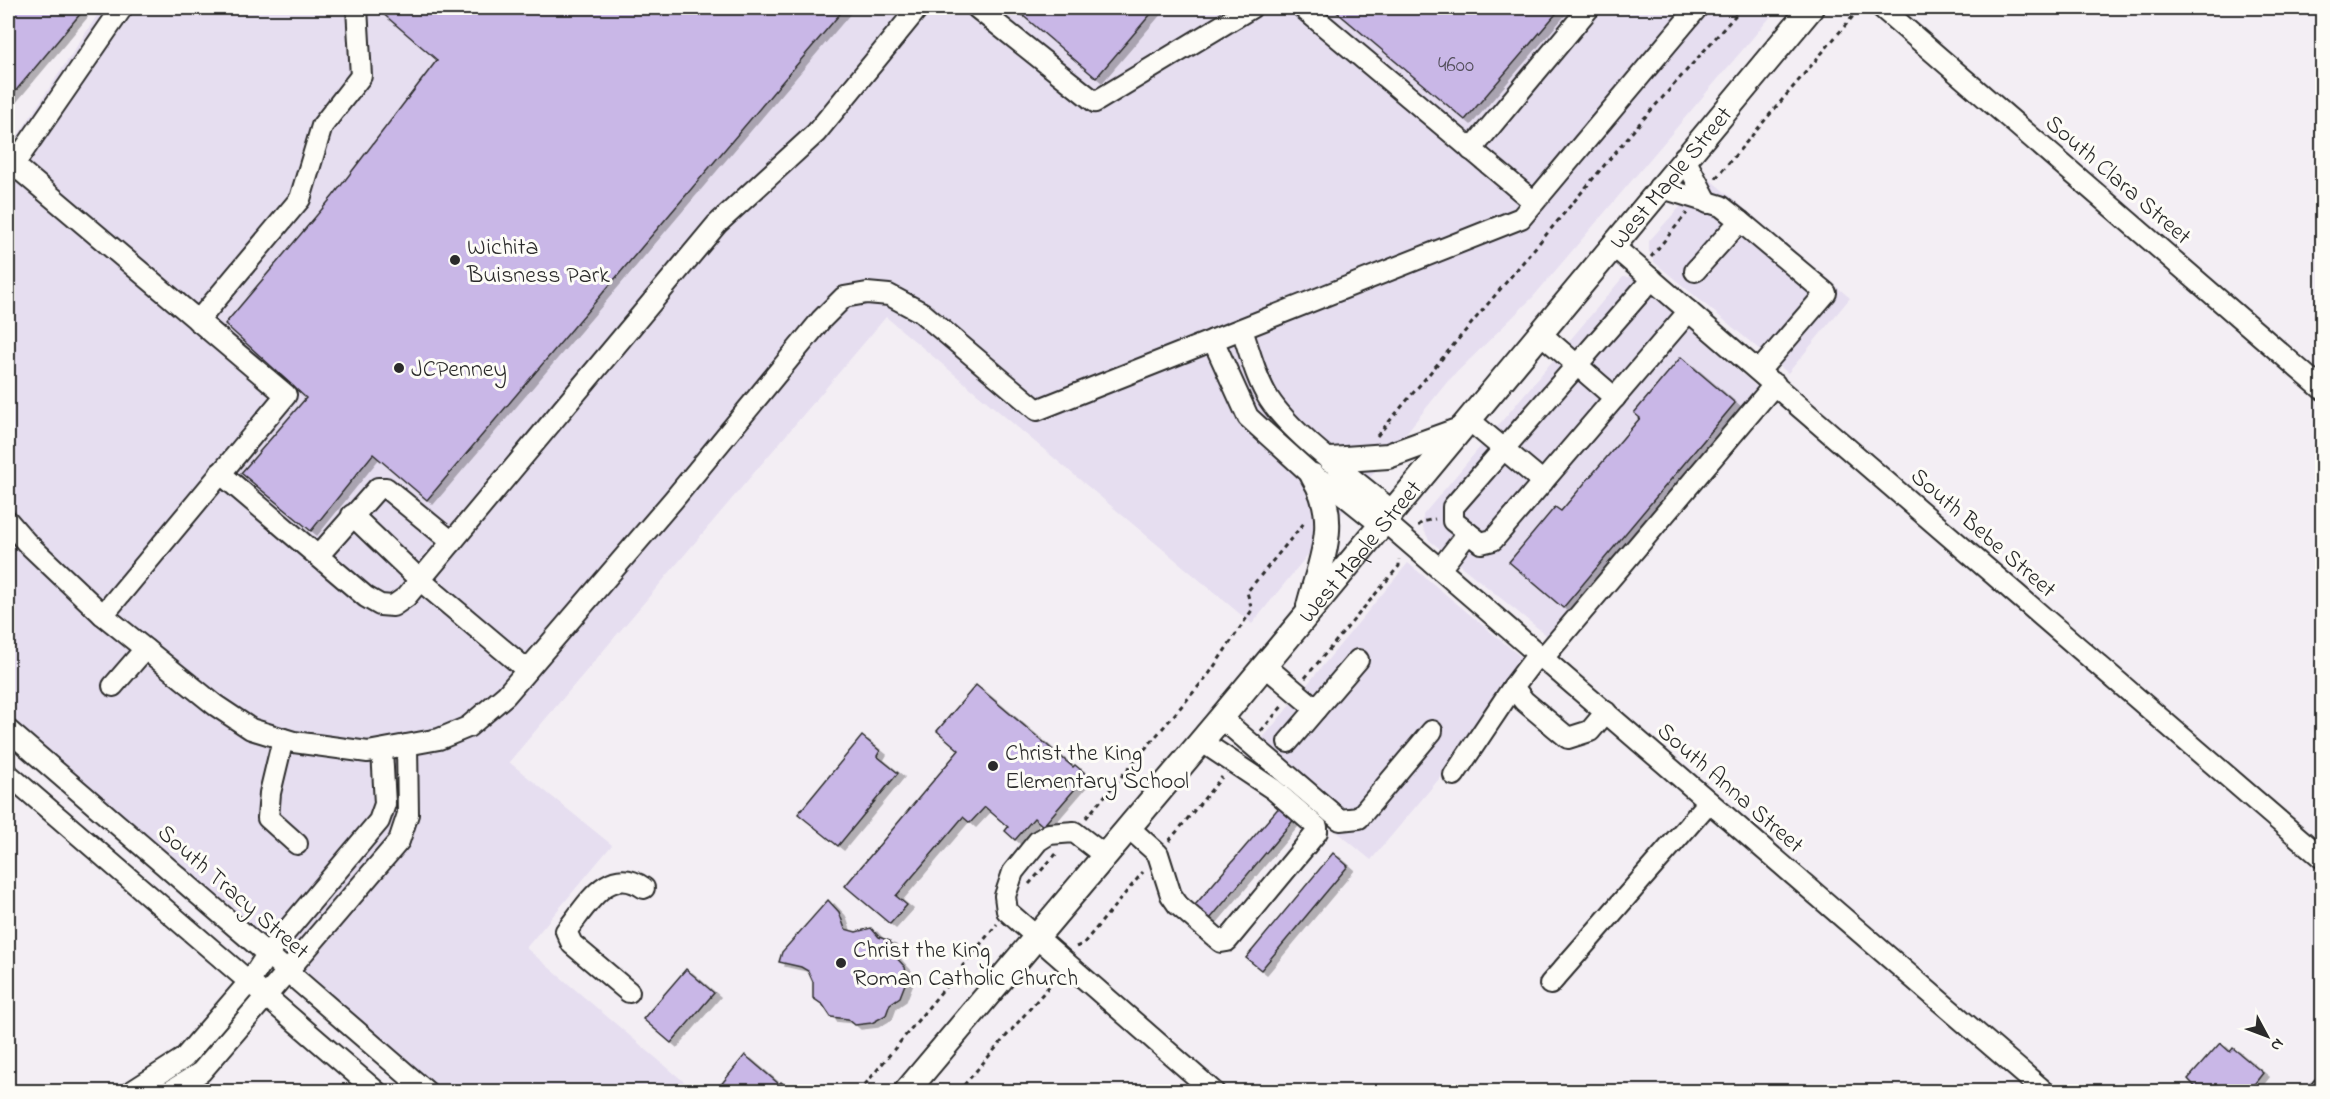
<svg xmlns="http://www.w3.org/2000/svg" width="2330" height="1099" font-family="'Indie Flower',sans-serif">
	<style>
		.built { fill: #e6def0 }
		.building { fill: #c9b7e7; stroke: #2b2b2b; stroke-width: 1.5; filter: url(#shadow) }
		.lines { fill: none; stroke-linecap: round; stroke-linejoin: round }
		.minor-casing { stroke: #2b2b2b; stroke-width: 24 }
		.major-casing { stroke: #2b2b2b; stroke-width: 28 }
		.path { stroke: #2b2b2b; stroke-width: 3; stroke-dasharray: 4.5 4.5; stroke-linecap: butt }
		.minor { stroke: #fdfcf7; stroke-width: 20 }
		.major { stroke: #fdfcf7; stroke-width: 24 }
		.poi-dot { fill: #2b2b2b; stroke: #fdfcf7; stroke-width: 2 }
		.labels { text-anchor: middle; stroke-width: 6; stroke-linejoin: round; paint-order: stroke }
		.number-label { font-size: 21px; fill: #524e5a }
		.street-label { font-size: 24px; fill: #2b2b2b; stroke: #fdfcf7 }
		.poi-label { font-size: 24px; fill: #2b2b2b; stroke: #fdfcf7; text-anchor: start }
	</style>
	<defs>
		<filter id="shadow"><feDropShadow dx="6" dy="4" stdDeviation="0" flood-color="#0004"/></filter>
	</defs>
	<rect width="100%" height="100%" fill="#f3eef4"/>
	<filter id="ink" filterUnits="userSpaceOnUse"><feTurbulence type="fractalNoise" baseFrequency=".0167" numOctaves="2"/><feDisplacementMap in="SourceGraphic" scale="12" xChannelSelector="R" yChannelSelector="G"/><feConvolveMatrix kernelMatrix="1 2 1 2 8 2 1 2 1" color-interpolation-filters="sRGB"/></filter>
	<g filter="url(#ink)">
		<g class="built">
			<polygon points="102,8 1778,8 1533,297 1448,381 1252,624 886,317 509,762 612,845 526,948 695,1091 438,1091 8,718 8,151"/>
			<polygon points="1707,177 1850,298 1788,373 1654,262 1649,251 1649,241"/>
			<polygon points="1623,277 1633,277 1768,397 1561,647 1429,540 1423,528 1423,515"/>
			<polygon points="1408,563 1533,667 1371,860 1247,757"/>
		</g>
		<g class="building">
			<polygon points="8,8 75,8 81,13 8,100"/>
			<polygon points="385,8 845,8 427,500 373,454 311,531 241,473 306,398 225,324 333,196 437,60 381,12"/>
			<polygon points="1014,8 1156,8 1096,78"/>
			<polygon points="1332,8 1561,8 1465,120"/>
			<polygon points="1681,357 1735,403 1563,608 1509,562 1555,507 1561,511 1640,418 1634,413"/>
			<polygon points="976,685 1073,767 1075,765 1087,775 1043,826 1034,818 1015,840 1005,831 1008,827 985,807 970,823 963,817 896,896 907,905 890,924 845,886 959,750 937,731"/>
			<polygon points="862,736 880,751 877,756 898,773 838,846 798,814"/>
			<polygon points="1281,805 1296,817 1205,925 1189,912"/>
			<polygon points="1333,853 1348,866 1261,970 1246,958"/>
			<polygon points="828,900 839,912 845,929 856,932 871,928 879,937 890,941 895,956 905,967 907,979 900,997 890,1004 886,1015 872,1023 855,1025 848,1019 831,1017 823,1005 813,998 813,982 808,971 801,967 779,962 782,952"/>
			<polygon points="686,969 714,993 671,1043 643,1019"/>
			<polygon points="2220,1043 2230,1052 2233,1048 2263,1073 2248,1092 2200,1092 2188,1079"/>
			<polygon points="745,1055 779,1084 781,1082 789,1088 789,1092 715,1092"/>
		</g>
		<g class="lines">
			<defs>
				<g id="minor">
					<polyline points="977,8 1095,102 1251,8"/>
					<polyline points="1303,8 1534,202"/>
					<polyline points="1882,8 2322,389"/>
					<polyline points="1471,150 1589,8"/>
					<polyline points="1684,157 1708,203"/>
					<polyline points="13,164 286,395 103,615"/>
					<polyline points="8,173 122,8"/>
					<polyline points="1659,187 1721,206 1740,221 1695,271"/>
					<polyline points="1740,221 1826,293 1759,371"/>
					<polyline points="1612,245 2322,858"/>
					<polyline points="1652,279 1453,507 1453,521 1481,543 1493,540 1689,311"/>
					<polyline points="198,321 300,199 322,126 361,76 357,8"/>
					<path d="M1242,330C1250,352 1256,379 1269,399C1293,436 1357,481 1392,511"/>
					<polyline points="1540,333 1615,398"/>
					<polyline points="1213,340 1248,417 1313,476 1330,484 1381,525"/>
					<polyline points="1468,419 1543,482"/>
					<polyline points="220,473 366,597 380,605 393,606 406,597 717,224 816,133 918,8"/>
					<polyline points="352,515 420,580 527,670"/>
					<polyline points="8,521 26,542 103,615 215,705 251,729 294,742 368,752 439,739 468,727 506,695 674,499 821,320 844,297 867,293 889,295 921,312 1037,410 1521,218 1697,8"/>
					<polyline points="1384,521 2045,1092"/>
					<polyline points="318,556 378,488 386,488 452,542"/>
					<polyline points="1440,569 1468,533"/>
					<polyline points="1538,654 1513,687 1524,701 1568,738 1590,731 1606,712"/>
					<polyline points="1543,658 1775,384"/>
					<polyline points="1264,665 1316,709"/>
					<polyline points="113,686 145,649"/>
					<polyline points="1221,718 1340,820 1359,818 1432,731"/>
					<polyline points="8,730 427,1092"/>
					<polyline points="283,739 270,793 268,818 297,844"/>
					<polyline points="1288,742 1358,660"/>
					<polyline points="8,774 377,1092"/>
					<polyline points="1454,775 1513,687"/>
					<polyline points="1128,827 1158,854 1171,895 1178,905 1221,942 1227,941 1317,832 1317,827 1273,789 1201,741"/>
					<polyline points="1104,855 1074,832 1049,834 1038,841 1013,872 1005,896 1007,911 1214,1092"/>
					<polyline points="1550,984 1709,802"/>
					<path d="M629,992L572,944L566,931C587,906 608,863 644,888"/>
					<polyline points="131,1092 184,1058 250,981 268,953 379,821 385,804 382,750"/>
					<polyline points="169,1092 201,1072 399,841 408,814 407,745"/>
					<polyline points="2319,1092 2322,1088"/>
				</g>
				<g id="major">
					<polyline points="1331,460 1388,456 1457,431"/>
					<path d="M1309,606C1321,559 1341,521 1313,476"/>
					<path id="s1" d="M906,1092L1221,718L1811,8"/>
				</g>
			</defs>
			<use href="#minor" class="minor-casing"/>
			<use href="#major" class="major-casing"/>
			<g class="path">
				<polyline points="1716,178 1860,8"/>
				<polyline points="1651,257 1687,213"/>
				<polyline points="1377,436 1639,124 1742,8"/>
				<polyline points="1418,526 1422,522 1435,519"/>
				<polyline points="1305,678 1399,566 1399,559"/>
				<polyline points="1261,731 1284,704"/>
				<polyline points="1086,818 1209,674 1252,610 1247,592 1304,523 1307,523"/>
				<polyline points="1169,841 1222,777"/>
				<polyline points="1029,884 1057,853"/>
				<polyline points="1076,947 1083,944 1143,872"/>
				<polyline points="859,1092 997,924"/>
				<polyline points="958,1092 1052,983 1052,976"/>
			</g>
			<use href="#minor" class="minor"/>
			<use href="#major" class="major"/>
		</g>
	</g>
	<g class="poi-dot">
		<circle cx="455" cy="260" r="6"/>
		<circle cx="399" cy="368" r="6"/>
		<circle cx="993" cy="766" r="6"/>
		<circle cx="841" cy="963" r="6"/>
	</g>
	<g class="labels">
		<g class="number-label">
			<text x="1456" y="71">4600</text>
		</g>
		<g class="street-label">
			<text dy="8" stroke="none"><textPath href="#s1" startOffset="1192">West Maple Street</textPath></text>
			<text transform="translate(2119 179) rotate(41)" y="8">South Clara Street</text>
			<text transform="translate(1984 532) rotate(41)" y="8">South Bebe Street</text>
			<text dy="8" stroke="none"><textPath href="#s1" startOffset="706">West Maple Street</textPath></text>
			<text transform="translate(1731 787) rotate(41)" y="8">South Anna Street</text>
			<text transform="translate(234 891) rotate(41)" y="8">South Tracy Street</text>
		</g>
		<g class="poi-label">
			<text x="467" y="254">Wichita<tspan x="467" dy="28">Buisness Park</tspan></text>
			<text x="411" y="376">JCPenney</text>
			<text x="1005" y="760">Christ the King<tspan x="1005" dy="28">Elementary School</tspan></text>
			<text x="853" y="957">Christ the King<tspan x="853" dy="28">Roman Catholic Church</tspan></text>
		</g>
	</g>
	<rect width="2330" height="1099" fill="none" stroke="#fdfcf7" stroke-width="30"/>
	<rect x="15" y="15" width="2300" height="1069" fill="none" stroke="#2b2b2b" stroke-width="2" filter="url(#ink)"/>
	<g transform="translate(2267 1036) rotate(131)" stroke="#fdfcf7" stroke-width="4.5" paint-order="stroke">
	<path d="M0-4.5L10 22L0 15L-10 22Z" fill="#2b2b2b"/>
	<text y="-9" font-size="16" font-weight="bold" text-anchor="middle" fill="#2b2b2b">N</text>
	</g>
</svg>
